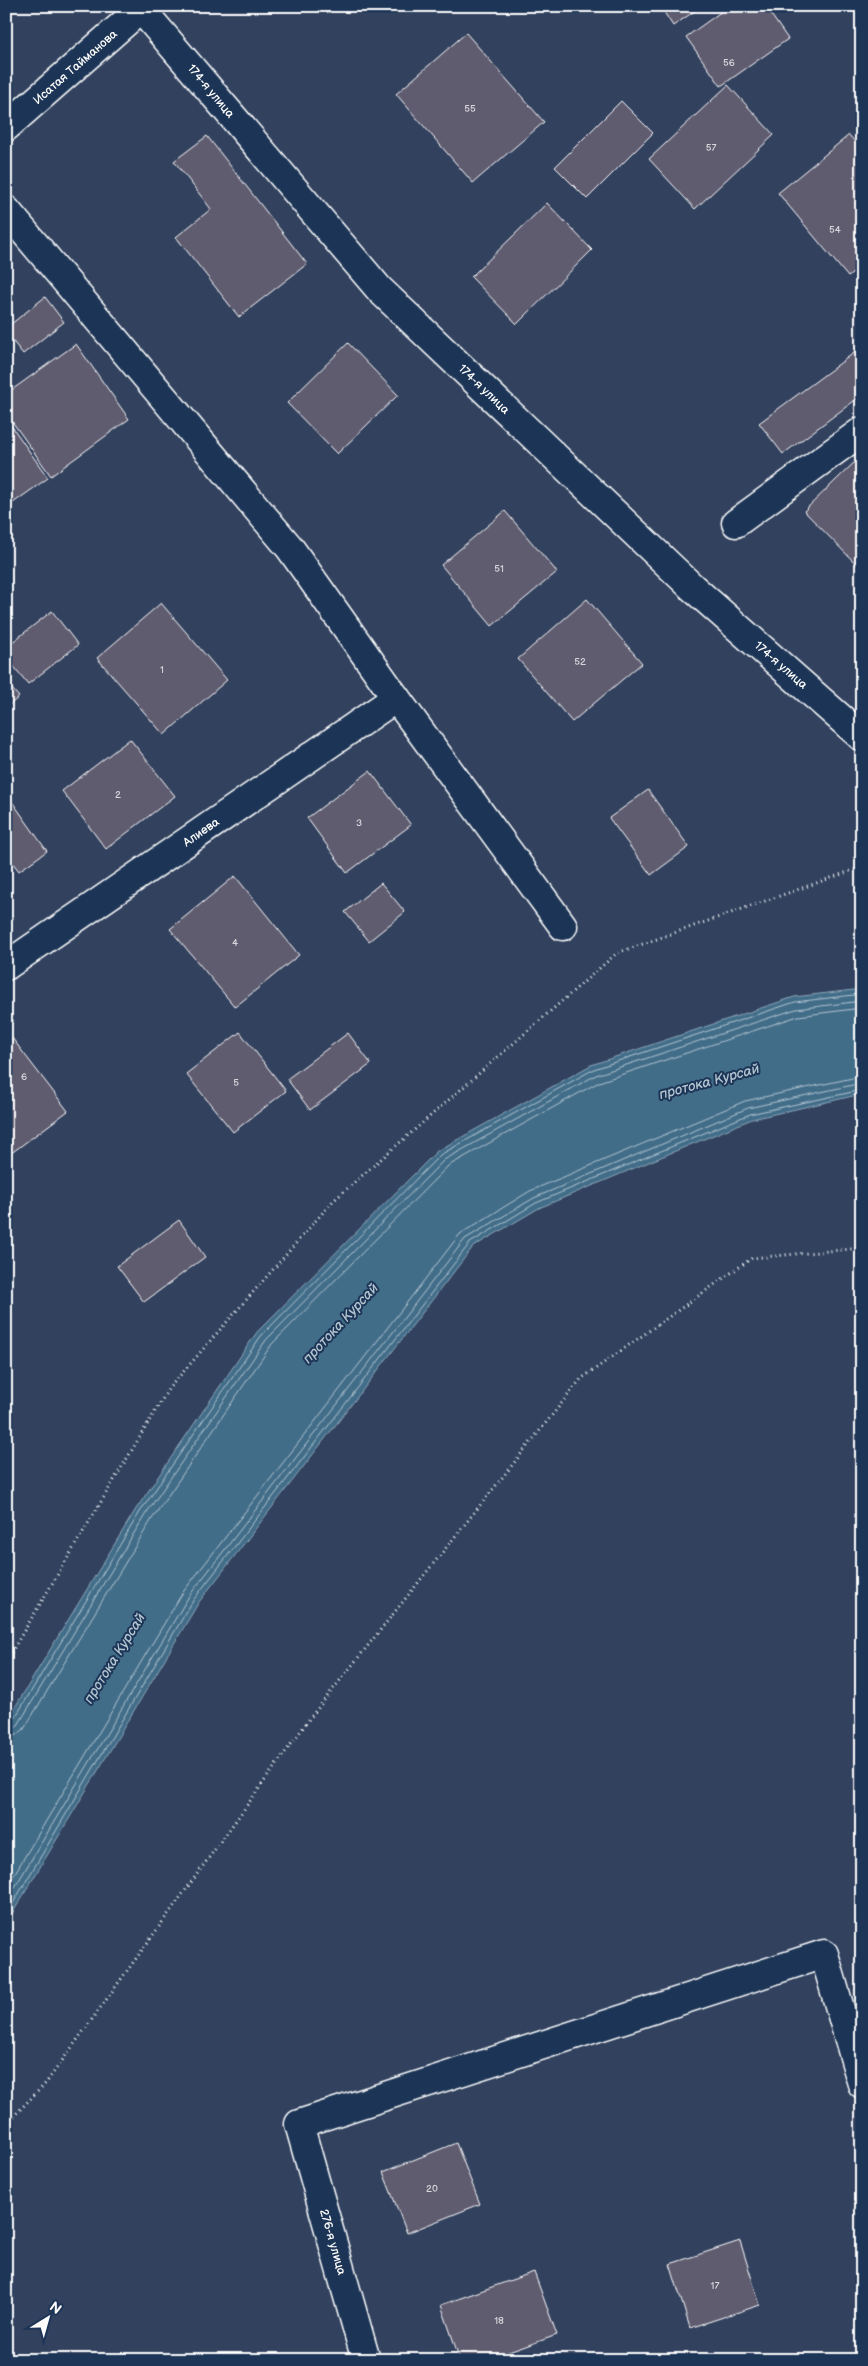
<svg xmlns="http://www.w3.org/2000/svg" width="868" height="2366" font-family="'Balsamiq Sans',sans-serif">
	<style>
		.water { fill: #426d89; stroke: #8ea7b8 }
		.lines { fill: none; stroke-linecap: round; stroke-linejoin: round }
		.shore { stroke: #b3c5d0; stroke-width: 1 }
		.building { fill: #615c70; stroke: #fff }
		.street-casing { stroke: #fff; stroke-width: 31 }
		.secondary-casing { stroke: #fff; stroke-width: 31 }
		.path { stroke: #fff; stroke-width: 3; stroke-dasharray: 1 4; stroke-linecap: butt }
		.street { stroke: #1d3557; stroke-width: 28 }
		.secondary { stroke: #1d3557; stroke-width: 28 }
		.labels { text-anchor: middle; stroke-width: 4; stroke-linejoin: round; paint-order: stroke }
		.number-label { font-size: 10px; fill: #d8d6db }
		.street-label { font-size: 12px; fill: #fff; stroke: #1d3557 }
		.water-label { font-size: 14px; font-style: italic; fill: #b3c5d0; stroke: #1d3557 }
	</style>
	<rect width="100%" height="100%" fill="#31415e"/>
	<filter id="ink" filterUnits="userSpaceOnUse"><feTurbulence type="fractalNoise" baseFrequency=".02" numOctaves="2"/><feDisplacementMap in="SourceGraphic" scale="10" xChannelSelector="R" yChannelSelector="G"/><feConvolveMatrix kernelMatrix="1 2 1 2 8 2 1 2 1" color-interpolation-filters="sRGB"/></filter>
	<g filter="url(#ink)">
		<polygon class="water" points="862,989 862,1094 752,1119 539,1208 473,1247 199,1602 6,1924 6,1722 136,1509 257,1332 437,1151 591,1065 794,997"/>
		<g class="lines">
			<g class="shore">
				<polyline points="6,1724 13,1721 140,1512 261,1336 440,1155 594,1069 795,1002 862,994"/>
				<polyline points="6,1730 13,1729 18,1725 145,1515 266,1340 444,1160 596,1075 796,1009 862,1001"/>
				<polyline points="6,1738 17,1735 24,1729 152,1519 272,1344 448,1166 599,1082 798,1016 862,1008"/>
				<polyline points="6,1888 183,1592 460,1234 530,1191 745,1101 862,1076"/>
				<polyline points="6,1902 189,1596 465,1239 534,1198 748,1108 862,1083"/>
				<polyline points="6,1915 194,1599 470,1243 536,1203 750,1114 862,1090"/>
			</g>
		</g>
		<g class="building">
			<polygon points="660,6 702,6 673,26"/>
			<polygon points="729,6 765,6 788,39 721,86 686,37"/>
			<polygon points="466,33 544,122 473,183 396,94"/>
			<polygon points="728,85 774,135 695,209 649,159"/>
			<polygon points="621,101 653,133 587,199 555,167"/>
			<polygon points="849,135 862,150 862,266 848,277 778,193"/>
			<polygon points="207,136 307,264 239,317 176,237 211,209 174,161"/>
			<polygon points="547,203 592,250 517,324 471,277"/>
			<polygon points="45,297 64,322 23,354 6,333 6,328"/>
			<polygon points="348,343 398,395 337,454 287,403"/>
			<polygon points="76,344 129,419 51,476 6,413 6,394"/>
			<polygon points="862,347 862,395 783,454 759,423"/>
			<polygon points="6,418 48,478 6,508"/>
			<polygon points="861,456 862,457 862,570 804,511"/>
			<polygon points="505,511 557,572 492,626 441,565"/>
			<polygon points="587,599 642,663 572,722 518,659"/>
			<polygon points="161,603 227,680 164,735 97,658"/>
			<polygon points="52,611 78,645 28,684 6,657 6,647"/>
			<polygon points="6,682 19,697 6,708"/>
			<polygon points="130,739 175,796 106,849 62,791"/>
			<polygon points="370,771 411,825 347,873 307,818"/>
			<polygon points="648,790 689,847 651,875 609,818"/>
			<polygon points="6,793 47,851 19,871 6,854"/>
			<polygon points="235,876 299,955 235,1007 170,929"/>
			<polygon points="381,883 405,912 369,941 345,912"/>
			<polygon points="240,1032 286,1091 233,1132 186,1074"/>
			<polygon points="348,1033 371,1064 310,1110 287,1079"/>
			<polygon points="12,1038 68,1111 6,1157 6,1042"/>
			<polygon points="179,1220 205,1257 144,1302 117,1266"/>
			<polygon points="456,2143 480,2204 407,2233 383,2172"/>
			<polygon points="740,2241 760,2305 690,2328 670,2264"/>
			<polygon points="534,2272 557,2335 486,2360 460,2360 441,2305"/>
		</g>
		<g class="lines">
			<defs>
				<g id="street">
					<polyline points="141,9 380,290 693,588 862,737"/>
					<polyline points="6,210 290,548 396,698 563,926"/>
					<polyline points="736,523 862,431"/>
					<polyline points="6,966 396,698"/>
					<polyline points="366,2360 299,2124 824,1954 862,2084"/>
				</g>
				<polyline id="secondary" points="6,127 144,6"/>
			</defs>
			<use href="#street" class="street-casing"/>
			<use href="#secondary" class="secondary-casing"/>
			<g class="path">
				<polyline points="6,1661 169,1388 333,1201 617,953 862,867"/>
				<polyline points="6,2124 46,2083 310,1718 581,1379 752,1258 862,1248"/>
			</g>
			<use href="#street" class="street"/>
			<use href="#secondary" class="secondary"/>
		</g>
	</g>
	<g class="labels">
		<g class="number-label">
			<text x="729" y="66">56</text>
			<text x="470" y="112">55</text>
			<text x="711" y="151">57</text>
			<text x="835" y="233">54</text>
			<text x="499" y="572">51</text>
			<text x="580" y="665">52</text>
			<text x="162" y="673">1</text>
			<text x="118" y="798">2</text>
			<text x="359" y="826">3</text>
			<text x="235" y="946">4</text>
			<text x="24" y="1080">6</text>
			<text x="236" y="1086">5</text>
			<text x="432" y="2192">20</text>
			<text x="715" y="2289">17</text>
			<text x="499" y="2324">18</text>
		</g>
		<g class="street-label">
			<text transform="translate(75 67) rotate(-41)" y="4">Исатая Тайманова</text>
			<text transform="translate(211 91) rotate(50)" y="4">174-я улица</text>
			<text transform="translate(484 389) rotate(44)" y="4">174-я улица</text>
			<text transform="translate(781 665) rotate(41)" y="4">174-я улица</text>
			<text transform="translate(201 832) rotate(-35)" y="4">Алиева</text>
			<text transform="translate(333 2242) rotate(74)" y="4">276-я улица</text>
		</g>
		<g class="water-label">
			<text transform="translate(709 1081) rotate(-15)" y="5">протока Курсай</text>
			<text transform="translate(340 1323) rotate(-47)" y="5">протока Курсай</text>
			<text transform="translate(114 1658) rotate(-58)" y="5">протока Курсай</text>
		</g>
	</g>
	<rect width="868" height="2366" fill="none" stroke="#1d3557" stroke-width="25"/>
	<rect x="12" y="12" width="843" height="2341" fill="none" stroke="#fff" stroke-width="2" filter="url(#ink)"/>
	<g transform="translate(48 2318) rotate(37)" stroke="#1d3557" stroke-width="4" paint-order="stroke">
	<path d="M0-4L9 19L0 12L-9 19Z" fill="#ffffff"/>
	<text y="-8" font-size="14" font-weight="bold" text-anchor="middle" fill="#ffffff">N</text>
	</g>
</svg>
